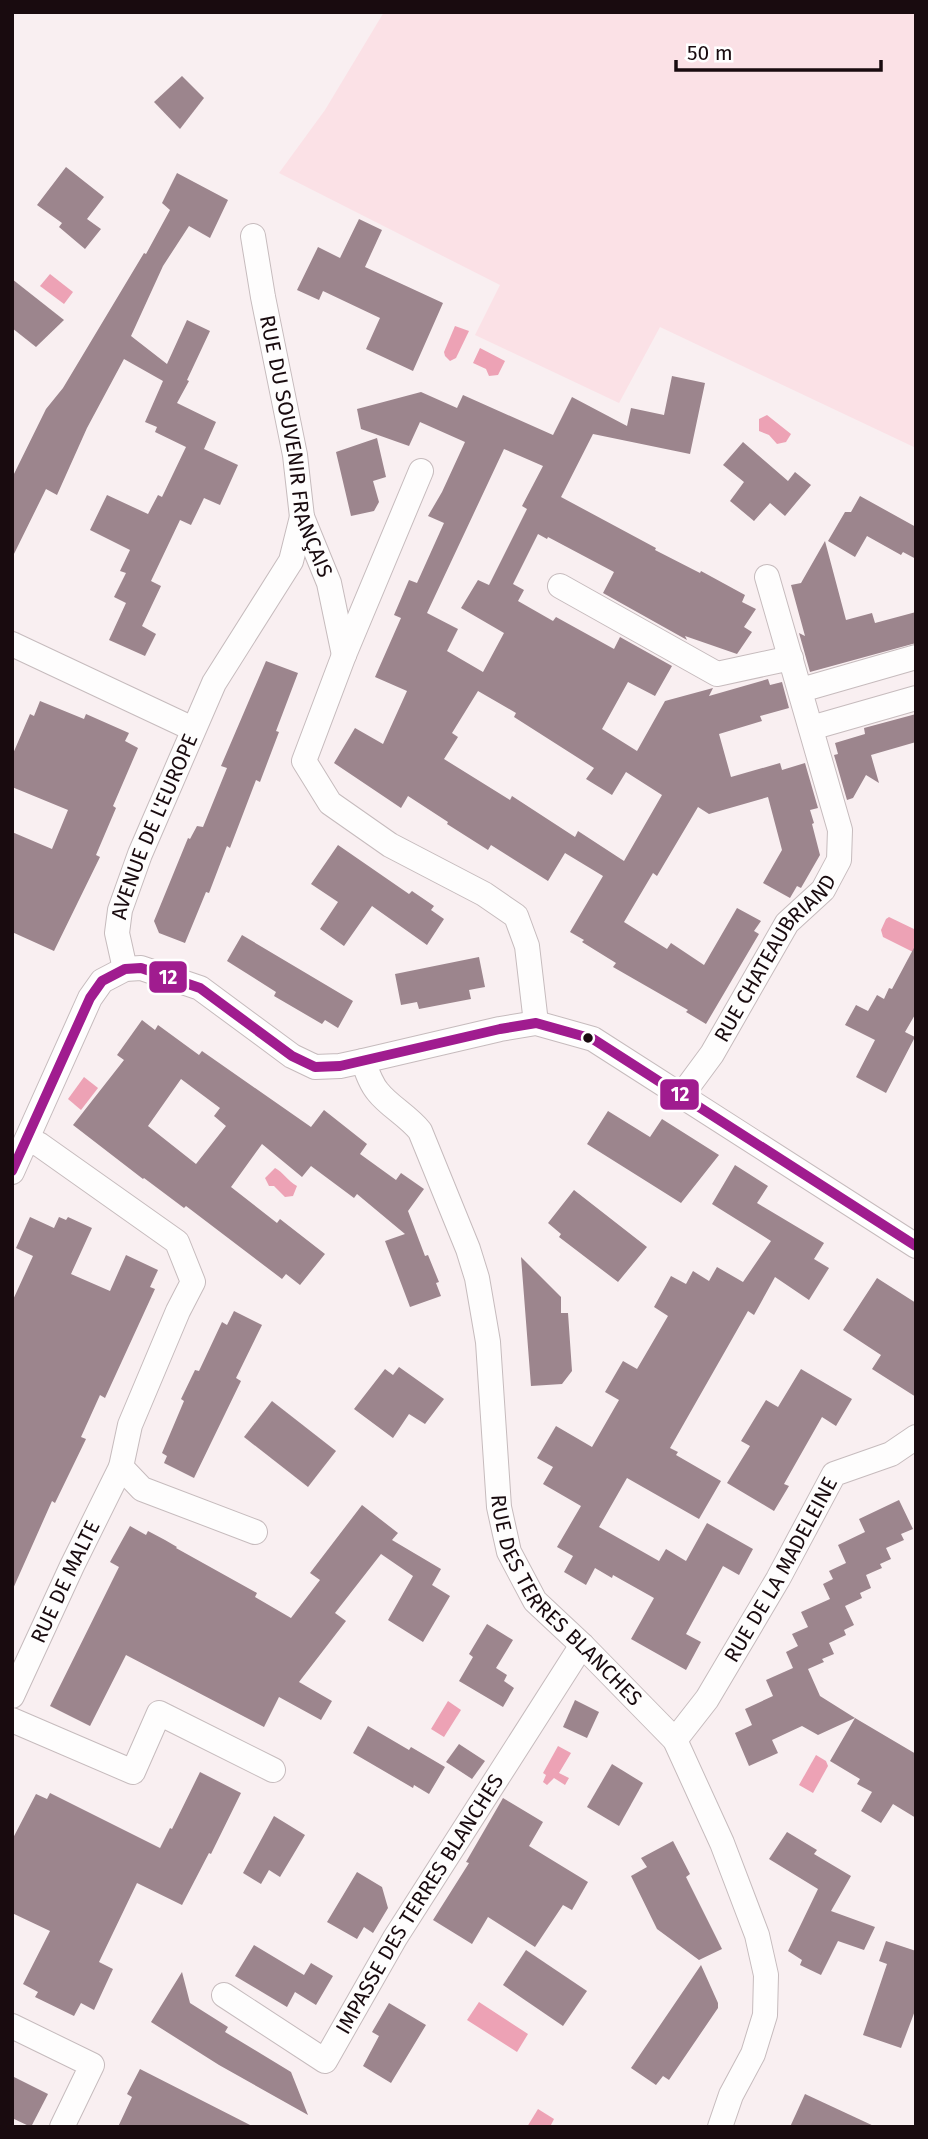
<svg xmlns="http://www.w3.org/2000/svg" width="928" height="2139" font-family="'Fira Sans',sans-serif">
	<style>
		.green { fill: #fbe1e6 }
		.water { fill: #eda2b5 }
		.building { fill: #9c858d; fill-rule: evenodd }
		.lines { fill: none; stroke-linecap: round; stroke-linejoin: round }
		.street-casing { stroke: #c6bbbd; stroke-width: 26 }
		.street { stroke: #fefdfd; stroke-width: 24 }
		.bus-1-casing { stroke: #fff; stroke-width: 16 }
		.bus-1 { stroke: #a01c8f; stroke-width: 10 }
		.bus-dot { fill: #190b0f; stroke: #fff; stroke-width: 2.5 }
		.labels { text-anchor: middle; stroke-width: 7; stroke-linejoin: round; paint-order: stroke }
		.street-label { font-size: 21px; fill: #190b0f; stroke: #fff }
		.line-badge { stroke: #fff; stroke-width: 2.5 }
		.badge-label { font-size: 19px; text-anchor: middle; font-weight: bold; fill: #fff }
	</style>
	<rect width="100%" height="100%" fill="#f9eff1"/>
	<polygon class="green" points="384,12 916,12 916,448 660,327 619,403 475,335 500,285 279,173 325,110"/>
	<g class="water">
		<polygon points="50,274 73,292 64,304 40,286"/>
		<polygon points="455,326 469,331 456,358 450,361 445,356 444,352"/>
		<polygon points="480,348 505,361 498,375 489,376 486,369 473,363"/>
		<polygon points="767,415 791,434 786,442 777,444 769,435 759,431 759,419"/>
		<polygon points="889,917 916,930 916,952 913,952 883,937 881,930 886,919"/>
		<polygon points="84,1077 98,1088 81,1110 68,1099"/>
		<path d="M275,1168C283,1172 288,1181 297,1186L293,1196L285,1197L274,1186H269L265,1178Z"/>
		<polygon points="448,1701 461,1710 444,1737 431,1729"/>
		<polygon points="558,1746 571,1753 559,1773 569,1778 565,1785 554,1778 547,1785 543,1782 546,1775 543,1773"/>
		<polygon points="816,1755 826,1761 828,1766 813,1793 799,1785"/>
		<polygon points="479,2002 528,2034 517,2052 467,2020"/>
		<polygon points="538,2109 554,2119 550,2127 527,2127"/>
	</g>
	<g class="building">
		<polygon points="182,76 204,98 180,129 154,102"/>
		<polygon points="66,167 104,197 87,219 101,229 85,249 59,227 62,223 37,205"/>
		<polygon points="177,173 228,200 210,238 189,226 163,266 131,336 167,364 187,320 210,331 187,380 189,381 177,403 216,422 204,449 238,465 220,505 204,498 191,525 180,520 151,581 161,586 142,626 156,634 145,656 109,640 126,603 114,597 126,573 120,571 130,550 90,530 107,495 148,514 158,495 162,497 186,447 155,432 157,427 145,422 163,381 124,359 87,428 57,495 46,489 12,558 12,478 46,409 63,388 144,253 146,254 170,210 162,203"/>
		<polygon points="359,219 382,230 365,267 443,303 413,371 366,349 380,318 323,291 319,300 297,290 318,247 340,258"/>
		<polygon points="12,279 64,320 36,347 12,328"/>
		<path d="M672,376L705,383L690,454L593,434L561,497L656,548L655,550L700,573L701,571L745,595L742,602L756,609L744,627L752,632L737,654L685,636L687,640L603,593L614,572L548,537L547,539L538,534L513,584L524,590L518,601L553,621L556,617L614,649L620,637L672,666L655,696L628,682L602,729L637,751L665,701L713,688L709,696L768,679L770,685L782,682L789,708L760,716L762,721L719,734L731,777L780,763L782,770L805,763L818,808L810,810L814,823L812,824L820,855L801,888L797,886L790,898L763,883L782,850L768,797L709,814L698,807L657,876L653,873L624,922L667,949L671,943L704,965L737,908L761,921L754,931L759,934L706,1024L686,1012L688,1010L613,967L616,963L582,942L584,940L570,932L603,876L565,853L548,881L491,845L488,850L447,824L448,822L408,796L401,808L334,763L355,728L383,744L407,691L375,677L401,618L394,615L409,580L417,583L444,523L428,516L442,492L465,442L420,422L409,446L361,429L357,409L421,392L457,408L463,395L553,435L572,397L627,426L631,408L664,415ZM504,449L543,466L522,506L527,509L489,585L478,580L461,608L504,633L483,672L447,651L458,629L427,613ZM478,691L516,713L514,717L594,768L586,779L612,795L626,772L662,795L624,861L578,831L575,837L512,796L510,800L444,759L458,737L452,733Z"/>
		<polygon points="377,438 386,477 373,481 379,502 374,511 351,516 336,452"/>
		<polygon points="743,442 788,481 795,472 811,485 785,516 770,503 754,521 730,501 744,482 723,465"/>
		<polygon points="860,496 916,527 916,559 903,552 901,555 867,536 855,557 828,541 845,512 851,512"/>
		<polygon points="825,541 846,620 872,613 875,623 916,612 916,643 810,672 799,633 805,636 791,585 801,583"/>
		<polygon points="266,661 298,673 276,731 279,732 260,782 256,780 230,848 227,846 209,893 206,892 185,943 159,933 154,921 188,838 190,839 197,826 203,827 227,768 221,766"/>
		<polygon points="40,701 84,719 86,714 129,733 125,741 138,748 113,806 116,808 96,855 100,857 54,951 12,932 12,832 52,849 68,810 12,787 12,756 30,714 34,716"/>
		<polygon points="916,714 916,742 871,755 879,783 866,775 853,798 847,800 834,755 838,754 835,743 865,734 864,728"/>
		<polygon points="338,845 409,894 412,891 434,906 431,910 444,919 427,945 372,906 344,946 320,929 338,902 311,884"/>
		<polygon points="242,935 353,1001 338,1028 325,1020 322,1024 274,996 276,992 227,961"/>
		<polygon points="916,944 916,1013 905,1032 915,1037 886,1093 856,1077 875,1040 845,1025 856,1005 868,1011 877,995 884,999 889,988 892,989"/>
		<polygon points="479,957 485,987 469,990 471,999 419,1009 417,1002 401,1005 395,974"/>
		<path d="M142,1020L155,1030L158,1025L199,1055L202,1051L311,1127L324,1110L367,1144L360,1154L396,1180L401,1173L424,1189L408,1211L425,1256L428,1255L439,1282L436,1283L441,1296L410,1307L385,1241L405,1234L357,1194L354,1198L311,1166L302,1177L262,1144L231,1187L277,1223L280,1219L325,1254L300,1285L286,1274L282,1279L186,1206L184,1208L144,1178L143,1179L73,1125L124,1060L117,1055ZM181,1079L220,1108L214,1116L226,1126L196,1164L148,1126Z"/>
		<polygon points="608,1111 650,1137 662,1119 719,1155 681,1203 587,1144"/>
		<polygon points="735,1165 768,1186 757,1203 824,1243 814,1259 829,1268 809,1300 775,1277 754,1315 748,1311 670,1448 678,1452 676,1455 721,1481 699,1519 627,1478 599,1527 659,1561 666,1549 686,1561 707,1523 753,1549 739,1575 723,1566 686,1634 701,1642 686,1670 631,1639 654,1598 613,1575 612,1578 595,1568 586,1585 564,1572 573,1556 557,1547 581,1506 543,1484 553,1467 537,1458 556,1426 592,1447 619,1400 605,1392 623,1361 637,1369 668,1316 654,1307 671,1276 686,1284 693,1271 709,1281 717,1267 743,1282 771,1241 712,1204"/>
		<polygon points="574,1190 647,1247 618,1282 559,1237 561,1234 548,1223"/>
		<polygon points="30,1217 54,1228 59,1217 66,1220 68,1217 92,1228 71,1274 110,1291 126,1255 158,1270 150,1287 155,1289 105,1398 100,1395 81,1437 86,1439 55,1503 52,1501 12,1591 12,1302 33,1256 16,1248"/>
		<polygon points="521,1257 561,1297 561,1313 568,1313 572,1371 562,1384 531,1386"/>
		<polygon points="877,1278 916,1303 916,1397 872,1369 881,1355 843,1330"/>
		<polygon points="234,1311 262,1325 236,1378 241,1381 194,1478 164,1463 167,1456 162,1453 184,1401 181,1399 195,1370 199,1371 222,1322 227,1325"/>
		<polygon points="399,1367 444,1399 425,1424 409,1414 393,1438 354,1409 385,1369 393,1375"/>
		<polygon points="801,1369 852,1399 836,1426 822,1417 784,1484 789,1486 774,1511 727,1483 750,1446 741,1441 766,1400 778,1407"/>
		<polygon points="272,1401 336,1451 308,1487 244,1437"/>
		<polygon points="899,1500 913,1529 901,1534 904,1540 886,1548 891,1559 880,1564 882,1568 866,1575 871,1588 860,1593 862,1598 845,1606 854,1625 844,1630 846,1635 829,1643 834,1654 822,1659 824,1662 808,1669 820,1696 855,1718 818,1735 802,1726 772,1740 778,1753 749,1766 735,1733 752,1725 745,1709 773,1696 766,1680 793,1668 786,1652 798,1646 792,1634 808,1627 801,1612 830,1599 823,1584 833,1579 829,1571 846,1563 838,1545 865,1532 859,1519"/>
		<polygon points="362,1505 398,1533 392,1540 441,1569 432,1585 450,1596 423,1642 388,1620 413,1576 381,1554 335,1613 346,1621 299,1682 332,1701 321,1720 279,1697 264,1727 126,1655 90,1726 50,1706 119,1567 110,1562 130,1526 146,1535 148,1531 165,1540 177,1547 176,1548 257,1593 255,1597 291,1618 320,1580 310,1573"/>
		<polygon points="487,1624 513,1640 496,1668 507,1675 504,1681 514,1688 503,1707 459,1681 473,1657 469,1654"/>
		<polygon points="575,1700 599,1712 587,1738 563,1727"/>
		<polygon points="855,1718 916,1754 916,1818 893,1804 881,1823 861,1811 872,1792 857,1784 860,1779 830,1761"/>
		<polygon points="368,1726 409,1750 411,1747 445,1767 429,1794 414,1785 413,1788 353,1753"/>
		<polygon points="459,1744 485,1761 472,1779 446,1762"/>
		<polygon points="612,1764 643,1783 619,1826 587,1807"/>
		<polygon points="200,1772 241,1793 211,1854 209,1853 182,1905 137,1883 99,1962 113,1969 94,2010 81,2003 74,2016 35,1997 38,1992 23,1984 50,1931 12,1913 12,1840 36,1794 47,1799 50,1793 160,1848 170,1828 172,1829"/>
		<polygon points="503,1798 543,1822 529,1846 588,1882 572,1910 563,1905 535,1947 488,1917 472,1944 433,1920 469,1863 466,1862"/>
		<polygon points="274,1816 305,1835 280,1877 269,1870 261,1884 243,1873"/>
		<polygon points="787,1832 817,1850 814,1854 851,1876 831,1911 875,1927 864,1950 838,1941 821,1975 800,1965 802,1960 788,1951 818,1889 769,1859"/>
		<polygon points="673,1841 690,1874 686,1877 722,1949 699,1960 657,1929 631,1876 647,1867 641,1858"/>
		<polygon points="357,1872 382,1887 388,1908 373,1933 364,1927 357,1939 327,1922"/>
		<polygon points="886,1941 916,1951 916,2008 901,2048 863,2035 887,1964 879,1961"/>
		<polygon points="254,1945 304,1975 311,1963 333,1976 316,2005 295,1992 287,2007 235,1976"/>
		<polygon points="526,1950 587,1991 563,2026 503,1985"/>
		<polygon points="701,1965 718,2003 718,2008 669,2080 663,2076 656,2085 631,2068"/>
		<polygon points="182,1972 190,2003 228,2027 225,2032 291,2072 308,2115 219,2065 151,2022"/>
		<polygon points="389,2003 426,2025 391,2083 363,2066 379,2036 372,2032"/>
		<polygon points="140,2069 254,2127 118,2127 132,2097 127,2094"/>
		<polygon points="12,2076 48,2094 31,2127 12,2118"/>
		<polygon points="805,2094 876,2127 790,2127"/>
	</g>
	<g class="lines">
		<defs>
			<g id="street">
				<path id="s1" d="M253,236L263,297L295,455L302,517L329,583L344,655"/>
				<polyline points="421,471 344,655 304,761 330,803 390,845 484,894 516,916 527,946 536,1023"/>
				<polyline points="560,586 717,674 791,658"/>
				<polyline points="12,644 193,729"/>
				<polyline points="801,690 916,657"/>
				<polyline points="811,728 916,698"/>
				<path id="s2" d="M125,969L117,933L120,910L140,854L214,683L291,561L302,517"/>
				<path id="s3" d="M363,1061C367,1072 371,1084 378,1092C389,1106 408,1116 420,1131L468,1249L477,1278L488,1342L499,1507L509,1552L535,1601L582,1645L675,1740L722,1843L757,1935L766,1975L765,2015L753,2054L731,2095L720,2127"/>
				<path id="s4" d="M681,1096L712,1054L787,923L823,890L839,860L840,830L767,577"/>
				<polyline points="28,1139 40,1145 177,1242 193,1282 178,1311 130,1425 121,1467 142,1489 255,1532"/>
				<polyline points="12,1172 90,998 102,981 125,969 141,968 200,988 292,1056 315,1067 340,1066 363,1061 500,1029 536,1023 593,1039 916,1246"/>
				<path id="s5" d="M12,1696L72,1566L121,1467"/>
				<polyline points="12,1720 133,1772 159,1713 273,1770"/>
				<path id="s6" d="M675,1740L707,1699L778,1579L834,1474L891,1454L916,1437"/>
				<path id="s7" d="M224,1995L325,2061L395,1938L582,1645"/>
				<polyline points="12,2026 92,2065 62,2127"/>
			</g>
		</defs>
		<use href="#street" class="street-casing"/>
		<use href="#street" class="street"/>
		<defs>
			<polyline id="bus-1" points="12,1171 90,998 102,981 125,969 141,968 200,988 292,1056 315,1067 340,1066 500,1029 536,1023 593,1039 916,1246"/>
		</defs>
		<use href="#bus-1" class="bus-1-casing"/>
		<use href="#bus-1" class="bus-1"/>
	</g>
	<circle class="bus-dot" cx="588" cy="1038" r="6"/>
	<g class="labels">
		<g class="street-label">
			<text dy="7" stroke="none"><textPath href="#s1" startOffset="215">RUE DU SOUVENIR FRANÇAIS</textPath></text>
			<text dy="7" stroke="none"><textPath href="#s2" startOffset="150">AVENUE DE L'EUROPE</textPath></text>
			<text dy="7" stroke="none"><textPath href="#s4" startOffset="168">RUE CHATEAUBRIAND</textPath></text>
			<text dy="7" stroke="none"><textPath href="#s6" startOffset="201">RUE DE LA MADELEINE</textPath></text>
			<text dy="7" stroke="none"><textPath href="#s5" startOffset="126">RUE DE MALTE</textPath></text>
			<text dy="7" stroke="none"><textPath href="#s3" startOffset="597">RUE DES TERRES BLANCHES</textPath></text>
			<text dy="7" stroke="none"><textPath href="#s7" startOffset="304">IMPASSE DES TERRES BLANCHES</textPath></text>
		</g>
	</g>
	<g class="line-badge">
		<rect x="148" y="960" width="40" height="34" rx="7" fill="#a01c8f"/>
		<rect x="659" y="1078" width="41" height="33" rx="7" fill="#a01c8f"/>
	</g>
	<g class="badge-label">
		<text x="168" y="984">12</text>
		<text x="680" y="1101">12</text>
	</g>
	<rect width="928" height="2139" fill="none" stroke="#190b0f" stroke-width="28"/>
	<path d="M676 60v10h205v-10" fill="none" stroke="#190b0f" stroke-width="3.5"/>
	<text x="687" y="60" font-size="21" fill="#190b0f" stroke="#ffffff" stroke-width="5" paint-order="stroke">50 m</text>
</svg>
